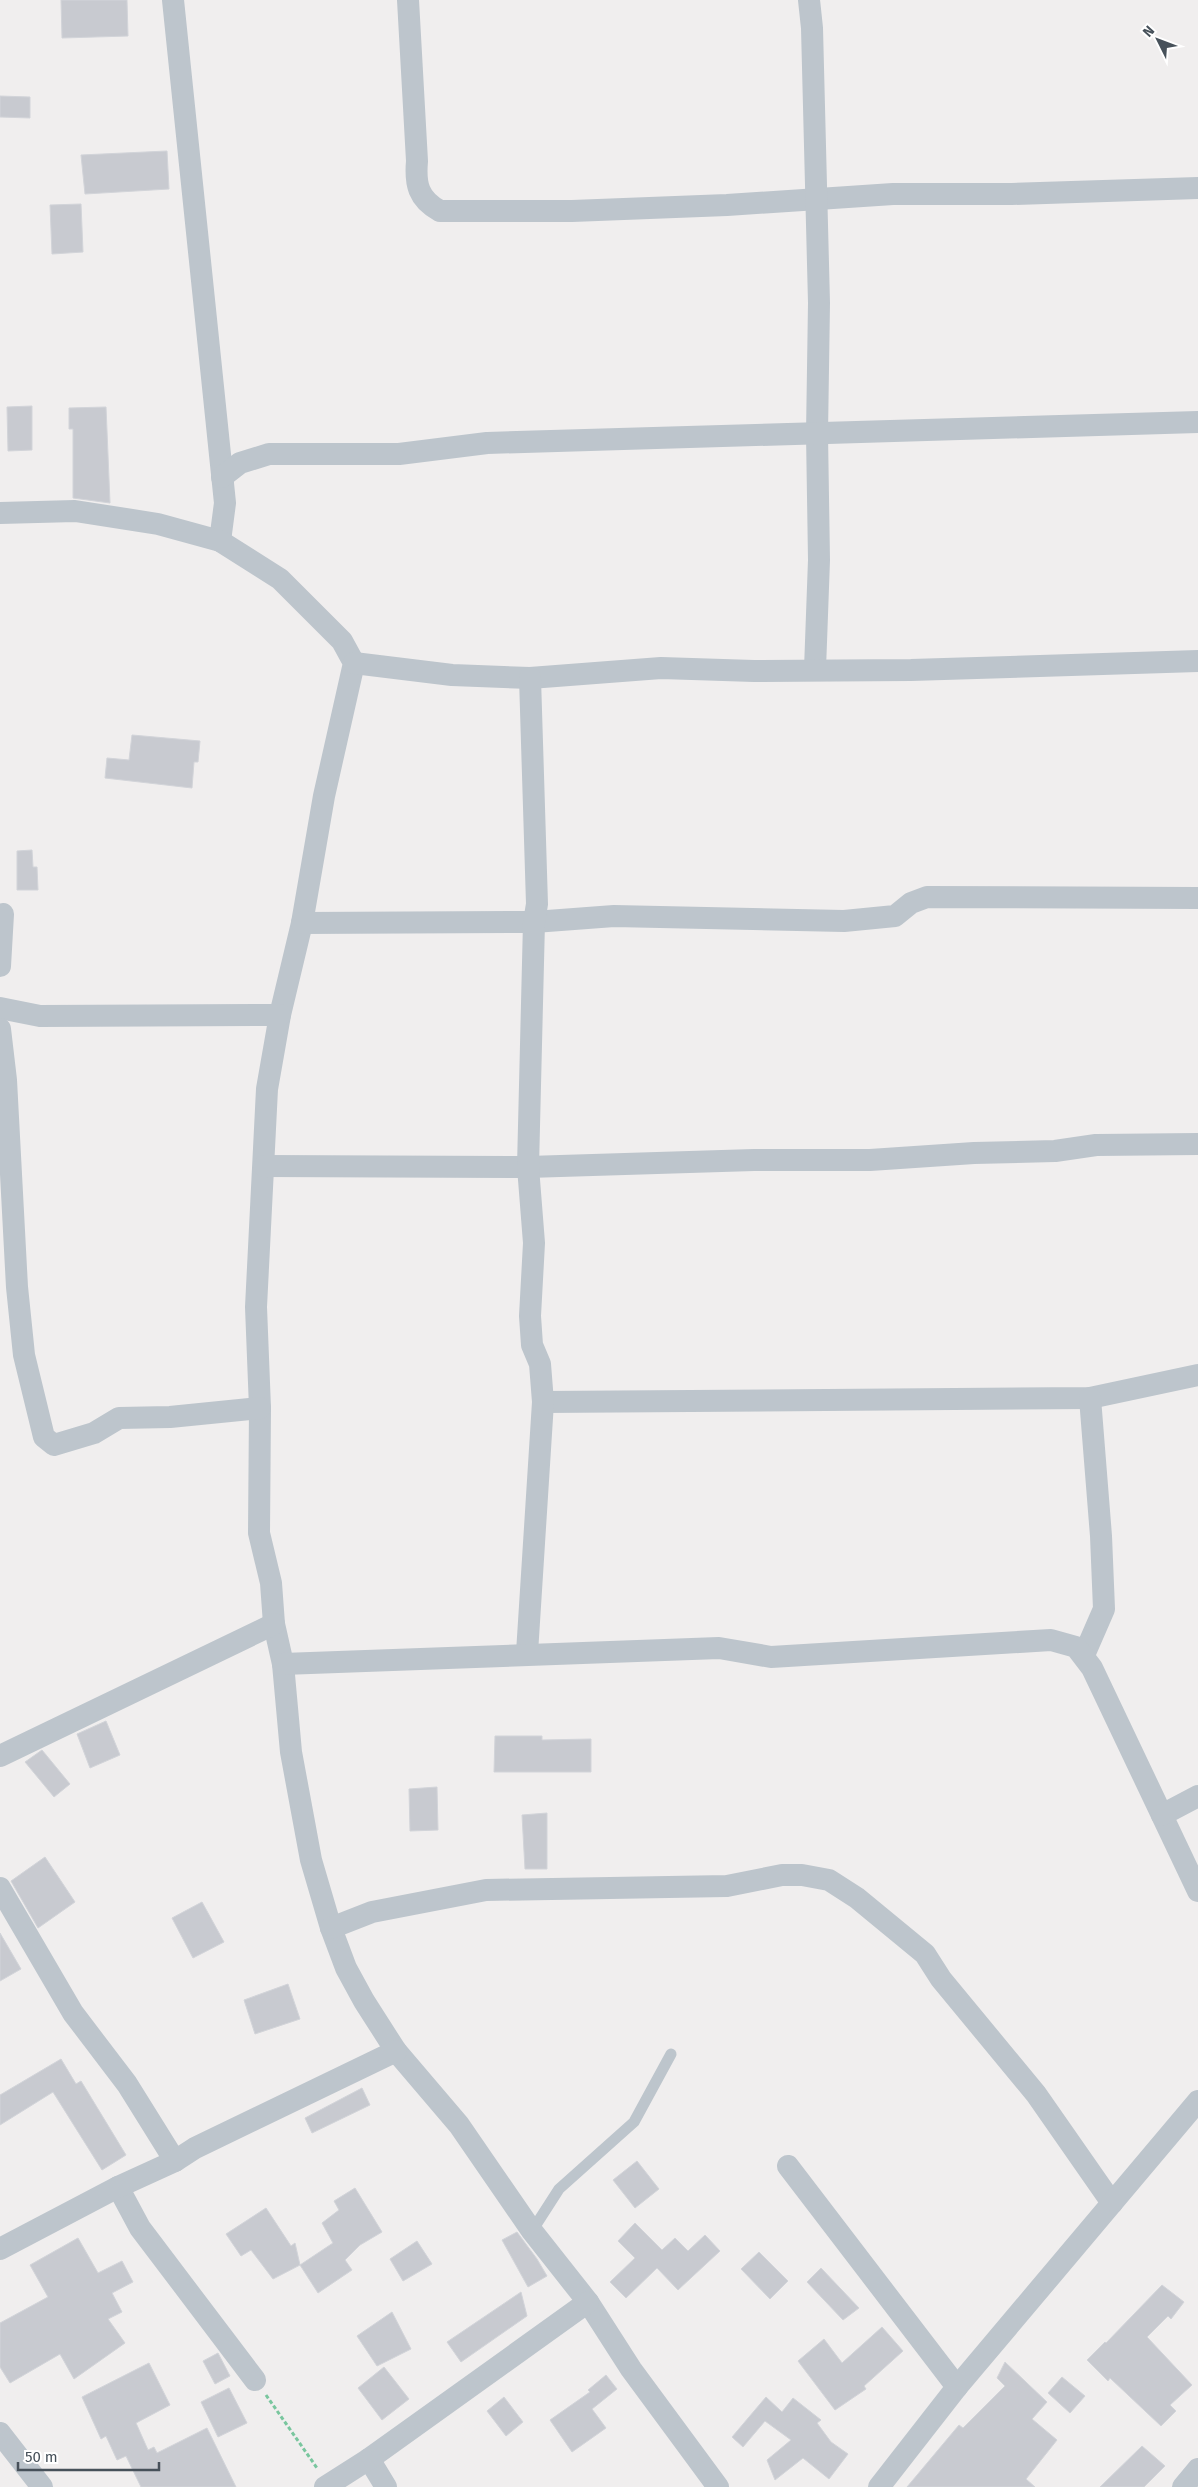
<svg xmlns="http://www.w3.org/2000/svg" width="1198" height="2487" font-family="'Fira Sans',sans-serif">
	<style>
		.building { fill: #c8cad0; stroke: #d2d4d9 }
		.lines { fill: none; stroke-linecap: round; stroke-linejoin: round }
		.path { stroke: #79c69e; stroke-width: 3; stroke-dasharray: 4 2.5; stroke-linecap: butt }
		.service { stroke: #bdc5cc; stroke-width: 11 }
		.minor { stroke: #bdc5cc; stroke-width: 22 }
	</style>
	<rect width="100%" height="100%" fill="#f0eeee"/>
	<g class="building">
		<polygon points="61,0 127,0 128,36 62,38"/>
		<polygon points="0,96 30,97 30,118 0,117"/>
		<polygon points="167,151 169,189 85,194 81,155"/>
		<polygon points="81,204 83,252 52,254 50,205"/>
		<polygon points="32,406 32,450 8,451 7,407"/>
		<polygon points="106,407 110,503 73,498 73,429 69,429 69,408"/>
		<polygon points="132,735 200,741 198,762 194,762 192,788 105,778 107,758 129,760"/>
		<polygon points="32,850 33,867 37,867 38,890 17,890 17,851"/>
		<polygon points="106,1721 120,1755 90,1768 77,1734"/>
		<polygon points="495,1736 542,1736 542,1740 591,1739 591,1772 494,1772"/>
		<polygon points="42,1750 70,1784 54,1797 25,1762"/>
		<polygon points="437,1787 438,1830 410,1831 409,1789"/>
		<polygon points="547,1813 547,1869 525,1869 522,1815"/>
		<polygon points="45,1857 75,1902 38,1928 11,1881"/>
		<polygon points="202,1902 224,1942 193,1958 172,1918"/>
		<polygon points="0,1933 21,1969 0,1981"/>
		<polygon points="288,1984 300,2019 255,2034 244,2000"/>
		<polygon points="61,2059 76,2084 81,2081 126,2155 102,2170 53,2092 0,2125 0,2095"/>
		<polygon points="362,2088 370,2105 312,2133 305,2118"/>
		<polygon points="637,2161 659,2189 635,2208 613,2180"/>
		<polygon points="355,2188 382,2232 360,2245 345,2260 352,2270 318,2293 300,2265 333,2243 322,2223 339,2210 334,2201"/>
		<polygon points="266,2208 291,2246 295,2243 300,2265 273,2279 251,2250 241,2256 226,2234"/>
		<polygon points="635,2223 662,2250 675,2238 688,2251 705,2235 720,2251 678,2290 657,2268 626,2298 610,2282 635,2258 618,2241"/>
		<polygon points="517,2232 537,2259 547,2276 528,2287 502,2240"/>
		<polygon points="78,2238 98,2273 122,2261 133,2282 112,2293 122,2312 108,2319 125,2343 74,2379 60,2354 10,2383 0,2367 0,2323 48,2297 30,2265"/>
		<polygon points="417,2241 432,2264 403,2281 390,2259"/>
		<polygon points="759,2252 788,2281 770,2299 741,2269"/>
		<polygon points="821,2268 859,2308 843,2320 807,2282"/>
		<polygon points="1162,2285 1184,2302 1171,2319 1168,2316 1147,2337 1192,2385 1170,2405 1176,2411 1161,2426 1110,2378 1108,2381 1087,2360 1105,2342 1106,2343"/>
		<polygon points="521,2292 527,2316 461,2362 447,2342"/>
		<polygon points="392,2312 411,2349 377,2366 357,2336"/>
		<polygon points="882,2327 903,2351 864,2386 866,2389 835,2410 798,2361 824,2339 842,2363"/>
		<polygon points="218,2353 230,2376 215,2384 203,2361"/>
		<polygon points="1005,2362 1047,2402 1032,2419 1057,2440 1026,2479 1035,2487 907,2487 959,2425 963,2428 1005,2386 997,2378"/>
		<polygon points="149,2363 170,2405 136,2423 148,2450 154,2447 157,2453 207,2428 236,2487 141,2487 126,2456 117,2460 106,2436 101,2439 82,2397"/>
		<polygon points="384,2367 409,2399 382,2420 358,2388"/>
		<polygon points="606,2375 617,2389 592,2409 606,2428 572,2452 550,2420 590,2392 588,2390"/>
		<polygon points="1062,2377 1085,2396 1070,2413 1048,2393"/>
		<polygon points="229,2388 247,2423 218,2437 201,2402"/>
		<polygon points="504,2397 523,2422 506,2436 487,2411"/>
		<polygon points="766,2397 782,2412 793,2398 821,2420 817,2423 831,2442 848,2454 829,2479 803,2458 775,2480 767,2460 791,2440 765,2421 743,2447 732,2437"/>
		<polygon points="1142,2446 1165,2466 1144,2487 1100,2487"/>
	</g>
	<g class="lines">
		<polyline class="path" points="266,2395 317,2468"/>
		<polyline class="service" points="532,2231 559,2189 634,2122 671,2054"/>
		<g class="minor">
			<polyline points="173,0 225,503 220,541"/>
			<path d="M408,0L417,161C415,184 418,199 440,211H572L727,205L893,194H1012L1198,188"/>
			<polyline points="809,0 812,28 819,303 817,434 819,560 815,669"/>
			<polyline points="222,477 240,463 269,454 399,454 487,443 1198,422"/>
			<polyline points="0,513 75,511 158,524 220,541 280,579 342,641 354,663 324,796 302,923 280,1015 267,1089 256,1307 260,1408 259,1533 271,1583 274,1624 283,1664 291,1752 311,1860 331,1928 346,1968 364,2001 396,2051 459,2125 532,2231 588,2302 631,2369 718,2487"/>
			<polyline points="354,663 452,675 530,678 661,668 754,671 911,670 1198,661"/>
			<polyline points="302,923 534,922 614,916 844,921 895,916 911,903 927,897 1198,898"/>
			<polyline points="0,966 3,914"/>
			<polyline points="0,1008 40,1016 280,1015"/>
			<polyline points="0,1029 6,1080 17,1287 24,1355 44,1437 54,1445 94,1433 119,1418 170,1417 260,1408"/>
			<polyline points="264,1166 528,1167 754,1160 870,1160 974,1153 1055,1151 1096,1145 1198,1144"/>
			<polyline points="543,1402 1090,1398 1198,1375"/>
			<polyline points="527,1653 543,1402 540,1364 532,1345 530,1316 534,1243 528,1167 534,922 537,904 530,678"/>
			<polyline points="1084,1655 1104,1609 1101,1536 1090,1398"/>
			<polyline points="283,1664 719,1648 771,1657 1051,1640 1076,1647 1092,1668 1198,1891"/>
			<polyline points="0,1756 274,1624"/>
			<polyline points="1162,1815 1198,1796"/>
			<polyline points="0,1888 73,2013 127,2084 175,2161"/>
			<polyline points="331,1928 372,1912 486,1890 727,1886 782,1875 802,1875 829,1880 857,1898 925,1954 941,1979 1036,2094 1112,2203"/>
			<polyline points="788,2166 957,2387"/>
			<polyline points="118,2187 140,2228 255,2380"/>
			<polyline points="0,2249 118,2187 175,2161 195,2148 396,2051"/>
			<polyline points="0,2433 42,2487"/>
			<polyline points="369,2459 386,2487"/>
			<polyline points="325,2487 369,2459 588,2302"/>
			<polyline points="879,2487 957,2387 1198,2101"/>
			<polyline points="1183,2487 1198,2469"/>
		</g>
	</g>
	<g transform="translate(1158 40) rotate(312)" stroke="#ffffff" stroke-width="4" paint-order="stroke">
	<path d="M0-4L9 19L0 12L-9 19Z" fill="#47515a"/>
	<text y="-8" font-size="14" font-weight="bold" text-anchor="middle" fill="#47515a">N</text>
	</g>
	<path d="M18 2462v8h141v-8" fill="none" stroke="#47515a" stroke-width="2.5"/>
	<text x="25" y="2462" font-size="15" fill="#47515a" stroke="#ffffff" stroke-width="4" paint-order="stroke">50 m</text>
</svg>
